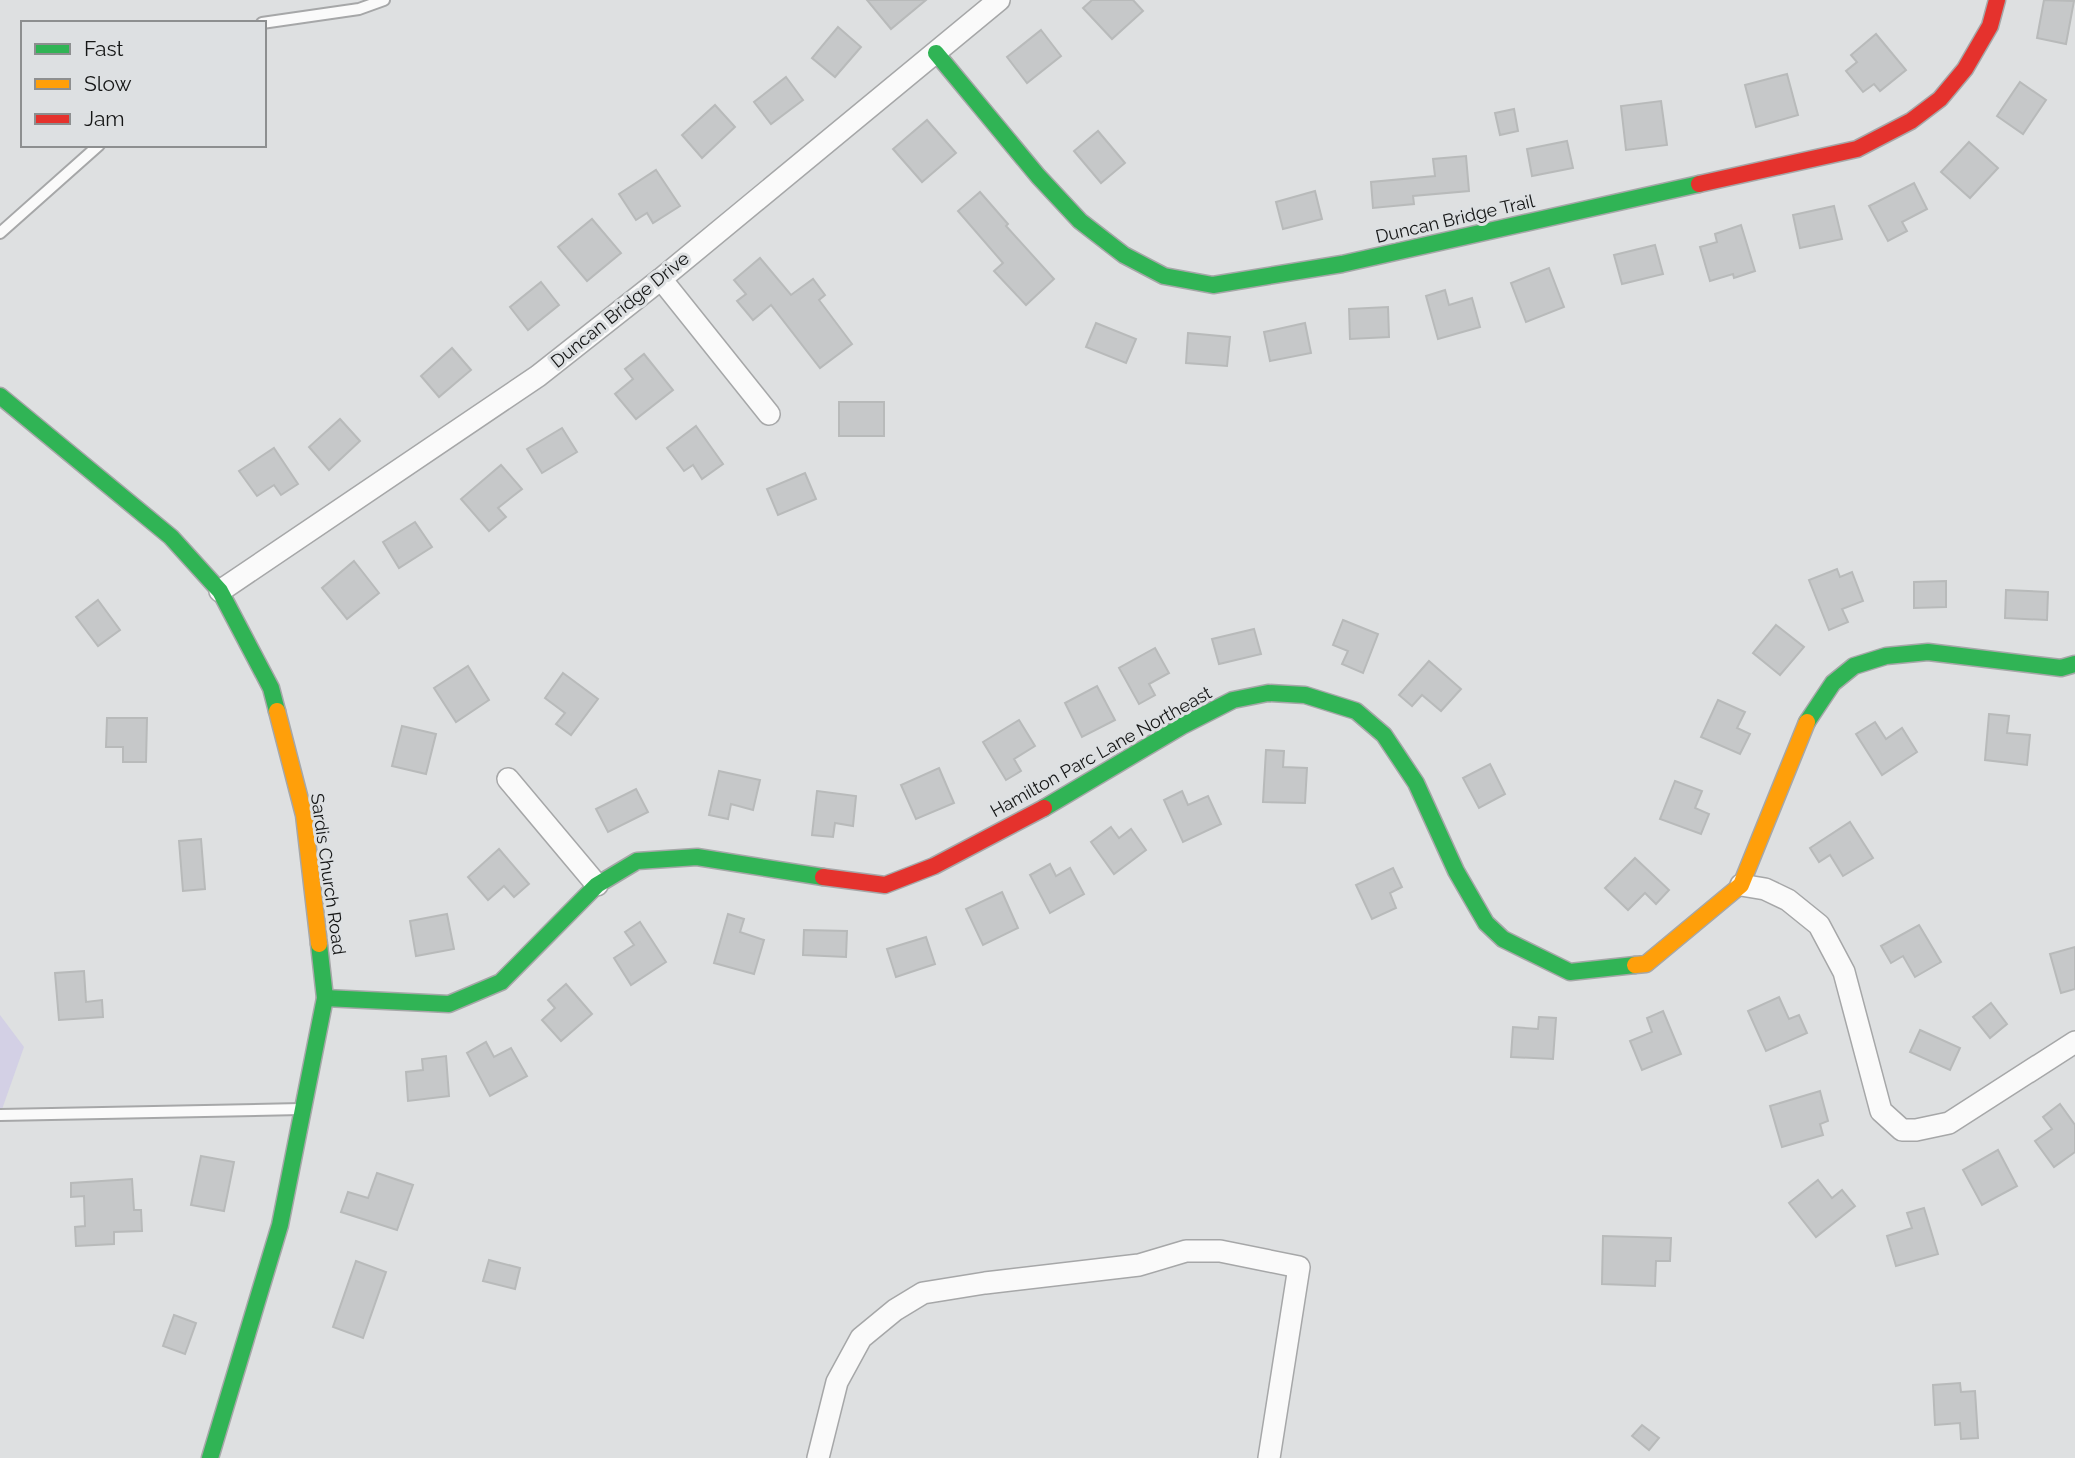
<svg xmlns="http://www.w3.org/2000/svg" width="2075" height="1458" font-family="Raleway,sans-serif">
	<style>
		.green { fill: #d3d0e5 }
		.building { fill: #c6c8c9; stroke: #b8baba; stroke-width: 2 }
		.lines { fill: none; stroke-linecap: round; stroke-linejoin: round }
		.lane-casing { stroke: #a6a7a8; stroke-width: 14 }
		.street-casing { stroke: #a6a7a8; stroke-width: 24 }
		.fast-casing { stroke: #a6a7a8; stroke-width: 19 }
		.slow-casing { stroke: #a6a7a8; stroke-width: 19 }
		.jam-casing { stroke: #a6a7a8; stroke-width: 19 }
		.lane { stroke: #fafafa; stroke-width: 10 }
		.street { stroke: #fafafa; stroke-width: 21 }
		.fast { stroke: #30b455; stroke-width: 16 }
		.slow { stroke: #ff9f0a; stroke-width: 16 }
		.jam { stroke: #e5322d; stroke-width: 16 }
		.labels { text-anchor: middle; stroke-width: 6; stroke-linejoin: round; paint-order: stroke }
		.street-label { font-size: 18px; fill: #151616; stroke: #dde0e2 }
	</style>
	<rect width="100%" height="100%" fill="#dee0e1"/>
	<polygon class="green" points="0,1015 24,1047 0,1115"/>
	<g class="building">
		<polygon points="867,0 926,0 891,29"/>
		<polygon points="1092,0 1133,0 1143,11 1112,39 1083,8"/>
		<polygon points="2044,0 2074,1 2066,44 2037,38"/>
		<polygon points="838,27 861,47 835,77 812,58"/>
		<polygon points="1041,30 1061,56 1027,83 1007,57"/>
		<polygon points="1876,34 1906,70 1880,91 1874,84 1863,92 1846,71 1857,62 1851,55"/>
		<polygon points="1787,74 1798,115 1756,127 1745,85"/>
		<polygon points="786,77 803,100 771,124 754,102"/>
		<polygon points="2020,82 2046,100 2023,134 1997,116"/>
		<polygon points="1661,101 1667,145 1626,150 1621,106"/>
		<polygon points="715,105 735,127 702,158 682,135"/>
		<polygon points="1514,109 1518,131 1500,135 1495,113"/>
		<polygon points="927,120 956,153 922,182 893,149"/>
		<polygon points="1098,131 1125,163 1101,183 1074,151"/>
		<polygon points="1567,141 1573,168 1532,176 1527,149"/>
		<polygon points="1969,142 1998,168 1970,198 1941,172"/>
		<polygon points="1466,156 1469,191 1413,196 1414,204 1373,208 1371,182 1435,176 1433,159"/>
		<polygon points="656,170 680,206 653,223 647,213 636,220 619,194"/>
		<polygon points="1914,183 1927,209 1902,222 1907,231 1888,241 1869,206"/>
		<polygon points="1315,191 1322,219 1283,229 1276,202"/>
		<polygon points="980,192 1008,224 1006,226 1054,279 1026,305 994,271 1003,263 958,211"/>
		<polygon points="1834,206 1842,239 1800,248 1793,215"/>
		<polygon points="592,219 621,253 587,281 558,247"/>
		<polygon points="1741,225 1755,271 1734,278 1733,274 1710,281 1700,247 1717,242 1715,234"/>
		<polygon points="1655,245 1663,274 1622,284 1614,255"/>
		<polygon points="760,258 791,295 813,279 825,295 819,300 852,344 820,368 771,305 753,320 737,301 746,294 734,280"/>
		<polygon points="1549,268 1564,307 1526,322 1511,283"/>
		<polygon points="541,282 559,305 528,330 510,307"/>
		<polygon points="1445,290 1449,305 1472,298 1480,327 1438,339 1426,296"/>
		<polygon points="1388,307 1389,337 1350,339 1349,309"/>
		<polygon points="1096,323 1136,339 1126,363 1086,347"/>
		<polygon points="1305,323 1311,353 1270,361 1264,332"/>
		<polygon points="1188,333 1230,337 1227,366 1186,363"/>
		<polygon points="452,348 471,370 439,397 421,376"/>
		<polygon points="644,354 673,390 636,419 615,394 633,379 625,369"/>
		<rect x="839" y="402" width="45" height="34"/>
		<polygon points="340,419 360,441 329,470 309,447"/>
		<polygon points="696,426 723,464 702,479 693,465 684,471 667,448"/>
		<polygon points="562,428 577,452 542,473 527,449"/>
		<polygon points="274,448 298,484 281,495 274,485 257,496 239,471"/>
		<polygon points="501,465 522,489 498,508 506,517 489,531 461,499"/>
		<polygon points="805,473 816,499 778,515 767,489"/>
		<polygon points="415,522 432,547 399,568 383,542"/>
		<polygon points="354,561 379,593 347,619 322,588"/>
		<polygon points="1837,569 1840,577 1852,572 1863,601 1842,609 1848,622 1829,630 1809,580"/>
		<polygon points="1946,581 1946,607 1914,608 1914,582"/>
		<polygon points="2006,590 2048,592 2047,620 2005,618"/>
		<polygon points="98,600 120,630 98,646 76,617"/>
		<polygon points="1343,620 1378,634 1363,673 1342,664 1348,651 1333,645"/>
		<polygon points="1776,625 1804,647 1780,675 1753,653"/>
		<polygon points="1254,629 1261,654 1219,664 1212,639"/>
		<polygon points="1155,648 1169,673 1149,684 1155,695 1139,704 1119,668"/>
		<polygon points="1429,661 1461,689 1441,711 1422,695 1412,706 1399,695"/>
		<polygon points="468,666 489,700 456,722 434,688"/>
		<polygon points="563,673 598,699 571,735 556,724 565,713 545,698"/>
		<polygon points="1097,686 1115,720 1082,737 1065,703"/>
		<polygon points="1718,700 1745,712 1737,728 1750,734 1740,754 1701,737"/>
		<polygon points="1989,714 2009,716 2007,733 2030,735 2027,765 1985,760"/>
		<polygon points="107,718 147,718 146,762 123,762 123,747 106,747"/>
		<polygon points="1019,720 1035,746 1014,759 1021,771 1006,780 983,742"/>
		<polygon points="1875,722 1886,739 1902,728 1917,752 1882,775 1856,734"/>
		<polygon points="402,726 436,734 426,774 392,766"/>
		<polygon points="1266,750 1284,751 1283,767 1307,768 1305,803 1263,802"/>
		<polygon points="1490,764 1505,794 1479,808 1463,778"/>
		<polygon points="939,768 954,803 916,819 901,785"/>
		<polygon points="719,771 760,780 753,810 731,804 728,819 709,815"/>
		<polygon points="1675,781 1702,791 1695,808 1709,814 1701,834 1660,819"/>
		<polygon points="636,789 648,812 608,832 596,809"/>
		<polygon points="817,791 856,796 853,826 835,823 833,837 812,835"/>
		<polygon points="1182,791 1188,805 1208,796 1221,824 1183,842 1164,800"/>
		<polygon points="1850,822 1873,858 1843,876 1830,855 1819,862 1810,848"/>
		<polygon points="1111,827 1119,838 1131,829 1146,850 1114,874 1091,842"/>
		<polygon points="201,839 205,889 183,891 179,841"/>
		<polygon points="499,849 529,884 514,897 504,886 488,900 468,877"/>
		<polygon points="1635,858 1669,890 1656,904 1645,893 1628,910 1605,888"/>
		<polygon points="1050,864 1056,876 1070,868 1084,894 1050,913 1030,875"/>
		<polygon points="1393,868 1402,887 1390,893 1396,908 1372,919 1356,885"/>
		<polygon points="1002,892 1018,928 983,945 966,909"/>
		<polygon points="447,914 454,949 416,956 410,921"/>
		<polygon points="728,914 744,919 740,932 764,940 754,974 714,963"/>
		<polygon points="640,922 666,962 631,985 614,958 634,945 625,932"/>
		<polygon points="1919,925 1941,962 1915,977 1903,956 1891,963 1881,946"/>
		<polygon points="804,930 847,931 846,957 803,955"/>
		<polygon points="926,937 935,964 896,977 887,949"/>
		<polygon points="2075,947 2075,989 2061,993 2050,954"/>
		<polygon points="84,971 86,1002 102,1000 103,1017 59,1020 55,973"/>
		<polygon points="566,984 592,1014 561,1041 542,1020 555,1008 548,1000"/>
		<polygon points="1779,997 1789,1019 1799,1015 1807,1033 1766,1051 1748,1011"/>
		<polygon points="1991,1003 2007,1024 1990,1038 1973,1017"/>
		<polygon points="1663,1011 1681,1054 1642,1070 1630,1041 1652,1032 1647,1018"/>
		<polygon points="1539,1017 1556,1018 1553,1059 1511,1057 1513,1027 1538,1029"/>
		<polygon points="1920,1030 1960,1048 1950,1070 1910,1052"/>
		<polygon points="486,1042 494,1057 511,1048 527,1076 490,1096 467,1053"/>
		<polygon points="446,1056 449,1096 408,1101 406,1072 423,1070 422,1059"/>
		<polygon points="1820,1091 1828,1121 1820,1124 1823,1135 1782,1147 1770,1106"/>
		<polygon points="2060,1104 2075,1125 2075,1152 2054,1167 2035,1141 2052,1129 2043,1117"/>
		<polygon points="1998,1150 2017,1186 1982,1205 1963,1170"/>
		<polygon points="201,1156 234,1162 224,1211 191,1205"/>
		<polygon points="377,1173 413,1185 397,1230 341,1212 348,1192 368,1198"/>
		<polygon points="132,1179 134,1210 141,1210 142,1231 114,1232 114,1244 76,1246 75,1227 85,1226 84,1196 71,1197 71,1183"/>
		<polygon points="1818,1180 1832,1198 1842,1190 1855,1206 1816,1237 1789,1203"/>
		<polygon points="1924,1208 1938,1254 1896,1266 1887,1236 1912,1228 1907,1213"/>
		<polygon points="1603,1236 1671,1238 1670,1261 1656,1261 1655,1286 1602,1284"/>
		<polygon points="489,1260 520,1268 515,1289 483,1281"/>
		<polygon points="356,1261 386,1272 363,1338 333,1327"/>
		<polygon points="174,1315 196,1323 185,1354 163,1346"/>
		<polygon points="1960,1383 1961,1392 1975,1391 1978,1438 1961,1439 1960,1423 1935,1425 1933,1385"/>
		<polygon points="1642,1425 1659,1438 1649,1450 1632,1436"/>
	</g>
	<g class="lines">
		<defs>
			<g id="lane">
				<polyline points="262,23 359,9 384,0"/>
				<polyline points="0,233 99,145"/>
				<polyline points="0,1115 301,1109"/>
			</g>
			<g id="street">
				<polyline points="661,279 769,414"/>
				<polyline points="220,591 538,376 661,279 999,0"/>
				<polyline points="508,779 597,885"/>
				<polyline points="1741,885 1765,889 1788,900 1819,925 1844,972 1881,1111 1902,1130 1916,1130 1949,1123 2075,1042"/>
				<polyline points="818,1458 837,1382 861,1338 895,1310 923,1293 985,1283 1139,1265 1186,1251 1220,1251 1299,1267 1269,1458"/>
			</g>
			<g id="fast">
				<polyline points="936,53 1038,176 1080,221 1124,255 1164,276 1213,285 1342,264 1699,184"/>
				<polyline points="0,396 171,537 220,591 271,688 277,711"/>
				<polyline points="1807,722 1833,683 1854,666 1886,656 1928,652 2061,668 2075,664"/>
				<polyline points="1044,808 1182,726 1233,700 1268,693 1305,695 1356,711 1384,735 1416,783 1456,871 1486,923 1503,939 1570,972 1635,965"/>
				<polyline points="325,998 449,1004 501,982 597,885 637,861 697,857 823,877"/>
				<polyline points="210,1458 280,1225 325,998 319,944"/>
			</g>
			<g id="slow">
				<polyline points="277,711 304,815 319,944"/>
				<polyline points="1635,965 1646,964 1741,885 1807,722"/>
			</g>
			<g id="jam">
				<polyline points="1699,184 1857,149 1911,121 1940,99 1965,69 1990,26 1997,0"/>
				<polyline points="823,877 885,885 934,866 1044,808"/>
			</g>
		</defs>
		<use href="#lane" class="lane-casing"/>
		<use href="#street" class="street-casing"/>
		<use href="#fast" class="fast-casing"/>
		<use href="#slow" class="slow-casing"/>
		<use href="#jam" class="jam-casing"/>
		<use href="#lane" class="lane"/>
		<use href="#street" class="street"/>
		<use href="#fast" class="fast"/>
		<use href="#slow" class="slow"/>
		<use href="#jam" class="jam"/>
	</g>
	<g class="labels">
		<g class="street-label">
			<text transform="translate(1455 219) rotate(-13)" y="6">Duncan Bridge Trail</text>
			<text transform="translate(620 310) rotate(-39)" y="6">Duncan Bridge Drive</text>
			<text transform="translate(1101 752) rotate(-29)" y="6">Hamilton Parc Lane Northeast</text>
			<text transform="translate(328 874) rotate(82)" y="6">Sardis Church Road</text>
		</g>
	</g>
	<rect x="21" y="21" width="245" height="126" fill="#dde0e2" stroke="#8d8f90" stroke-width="2"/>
	<rect x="35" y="44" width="35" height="10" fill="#30b455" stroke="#8d8f90" stroke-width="2"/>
	<text x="84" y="56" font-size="21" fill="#151616">Fast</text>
	<rect x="35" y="79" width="35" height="10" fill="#ff9f0a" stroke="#8d8f90" stroke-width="2"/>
	<text x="84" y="91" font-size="21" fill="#151616">Slow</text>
	<rect x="35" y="114" width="35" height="10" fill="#e5322d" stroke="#8d8f90" stroke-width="2"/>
	<text x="84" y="126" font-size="21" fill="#151616">Jam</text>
</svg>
